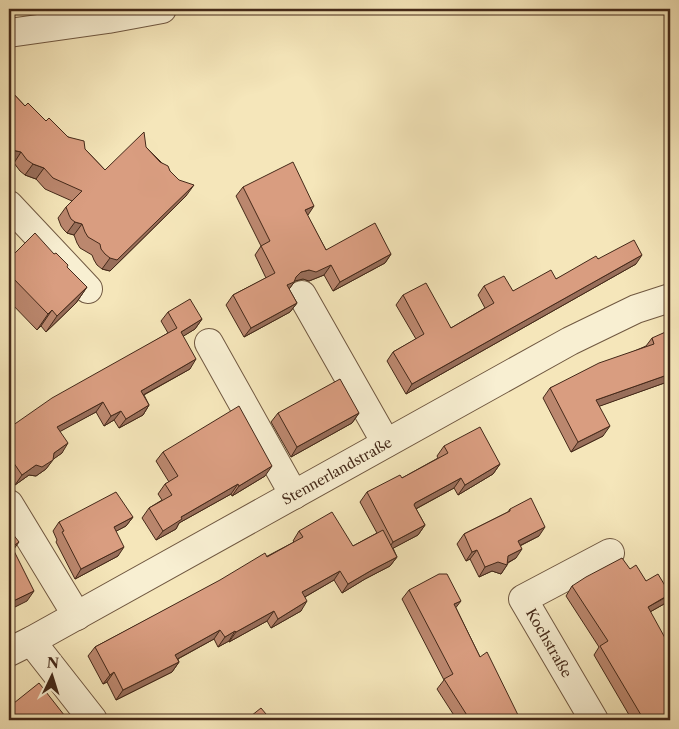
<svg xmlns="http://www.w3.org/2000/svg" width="679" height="729" font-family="'Libre Caslon Text',serif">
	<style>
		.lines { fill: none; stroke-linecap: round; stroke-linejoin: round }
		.minor-casing { stroke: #705841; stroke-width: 30 }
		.minor { stroke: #f8efd2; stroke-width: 28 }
		.wall { fill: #bb876e; stroke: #442919 }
		.shaded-wall { fill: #986e5a; stroke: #442919 }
		.building { fill: #d99d80; stroke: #442919 }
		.labels { text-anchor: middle; stroke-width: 5; stroke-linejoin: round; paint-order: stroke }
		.street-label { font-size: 14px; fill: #442919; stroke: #f8efd2 }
	</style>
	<rect width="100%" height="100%" fill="#f5e6ba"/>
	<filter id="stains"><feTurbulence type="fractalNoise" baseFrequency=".004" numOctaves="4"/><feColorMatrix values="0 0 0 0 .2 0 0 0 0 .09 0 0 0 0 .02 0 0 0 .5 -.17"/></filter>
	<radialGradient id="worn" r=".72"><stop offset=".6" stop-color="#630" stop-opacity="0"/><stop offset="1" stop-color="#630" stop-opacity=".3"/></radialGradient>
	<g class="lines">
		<defs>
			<g id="minor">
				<polyline points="9,33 108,19 162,9"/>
				<polyline points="9,205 88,289"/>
				<polyline points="302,295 386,443"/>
				<polyline points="209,343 294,495"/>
				<polyline points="9,504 77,616"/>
				<polyline points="31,641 93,720"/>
				<polyline points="9,652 31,641 570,341 636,309 670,298"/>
				<polyline points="594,720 523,599 610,553"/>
			</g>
		</defs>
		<use href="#minor" class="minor-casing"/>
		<use href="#minor" class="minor"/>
	</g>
	<g class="wall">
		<polygon points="9,89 25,106 85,149 105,170 146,147 170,171 186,196 110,271 102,269 97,265 94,260 92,255 80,248 77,243 74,235 67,233 64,230 61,226 58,218 66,207 72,201 45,189 36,179 25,175 20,171 14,163 9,162"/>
		<polygon points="243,187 307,215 326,250 391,254 385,263 333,291 324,275 309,281 303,279 295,281 289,289 297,303 290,312 244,337 226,305 233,295 266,278 255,255 261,246 236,196"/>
		<polygon points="9,259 67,267 87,287 76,303 46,332 41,326 37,330 9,301"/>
		<polygon points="598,259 636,264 406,394 387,361 393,352 416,339 396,305 403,295 451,328 485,308 478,295 484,286 513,291 556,279"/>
		<polygon points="168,312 202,319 195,329 183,336 190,369 144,395 149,405 143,415 119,428 114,420 104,426 96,412 60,431 62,453 53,459 46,469 36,476 29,475 15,485 9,476 9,428 168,333 161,321"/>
		<polygon points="652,338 670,381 599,406 603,436 571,452 543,398 550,388 646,346"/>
		<polygon points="278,413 359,413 352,423 291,457 271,422"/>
		<polygon points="444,446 500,464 493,474 458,495 454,488 416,509 425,525 418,535 393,548 397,557 390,566 365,579 342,593 334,580 305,597 301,611 271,628 267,621 229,642 229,641 218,647 214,639 178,659 179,662 172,672 116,700 107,682 103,684 88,656 95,647 294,542 293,541 299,531 353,546 377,533 360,502 367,492 402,478 438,458 437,456"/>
		<polygon points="163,452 265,476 232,496 231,494 179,523 176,529 156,540 142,518 149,508 162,500 158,494 165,484 169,482 156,461"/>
		<polygon points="510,509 539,536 520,546 516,558 508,563 507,565 501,574 492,571 479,577 470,559 466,561 457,544 464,534 508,512"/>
		<polygon points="133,517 126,526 116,531 118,556 75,579 56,542 57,540 53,531 59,522"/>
		<polygon points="630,569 646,581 664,604 650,612 670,720 632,720 594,655 599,647 566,596 572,586"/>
		<polygon points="409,590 456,608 480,657 517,720 457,720 437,689 444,680 402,599"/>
	</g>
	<g class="shaded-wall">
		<polygon points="12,150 21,152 14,163 9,162 9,154"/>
		<polygon points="33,164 44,168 36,179 25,175"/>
		<polygon points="194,185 186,196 110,271 102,269 110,258"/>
		<polygon points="314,206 308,215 298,220 305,210"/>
		<polygon points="75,222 82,224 74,235 67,233"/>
		<polygon points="391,254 385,263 333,291 340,282"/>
		<polygon points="642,255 636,264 406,394 412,384"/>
		<polygon points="331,265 324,275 309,281 303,279 295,281 287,292 287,285 301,272"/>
		<polygon points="87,287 76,303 46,332 57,316"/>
		<polygon points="297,303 290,312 244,337 251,328"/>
		<polygon points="52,310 41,326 37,330 48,314"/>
		<polygon points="202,319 195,329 174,342 181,332"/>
		<polygon points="196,359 190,369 134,400 141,391"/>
		<polygon points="670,374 670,381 589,410 596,400"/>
		<polygon points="103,402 96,412 50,437 57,427"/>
		<polygon points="149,405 143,415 119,428 126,419"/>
		<polygon points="121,411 114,420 104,426 111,416"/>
		<polygon points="359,413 352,423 291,457 297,447"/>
		<polygon points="610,426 603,436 571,452 578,442"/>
		<polygon points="68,443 62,453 48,463 54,453"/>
		<polygon points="53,460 46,469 36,476 29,475 15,485 22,475 36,465"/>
		<polygon points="500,464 493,474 458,495 465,485"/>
		<polygon points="272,466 265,476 232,496 239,486"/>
		<polygon points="461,478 454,488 408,513 415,503"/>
		<polygon points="238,484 231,494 179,523 176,529 156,540 163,531 181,517"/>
		<polygon points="133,517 126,526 107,536 114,527"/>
		<polygon points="425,525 418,535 386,552 393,542"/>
		<polygon points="545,527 539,536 511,550 518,541"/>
		<polygon points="19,542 11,553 12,547"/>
		<polygon points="124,547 118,556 75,579 81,569"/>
		<polygon points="522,549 516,558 505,564 507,565 501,574 492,571 479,577 485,567"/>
		<polygon points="477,550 470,559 466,561 472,552"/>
		<polygon points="397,557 390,566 365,579 342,593 348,584 372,570"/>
		<polygon points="340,571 334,580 296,602 302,592"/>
		<polygon points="34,591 27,601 9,610 9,603"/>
		<polygon points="670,595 664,604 641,617 648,607"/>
		<polygon points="307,601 301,611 271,628 278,619"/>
		<polygon points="461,601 454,610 454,604"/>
		<polygon points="274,611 267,621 229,642 236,632"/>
		<polygon points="220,630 214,639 168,664 175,655"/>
		<polygon points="235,631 229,641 218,647 225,637"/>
		<polygon points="179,662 172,672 116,700 123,690"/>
		<polygon points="114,672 107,682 103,684 110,675"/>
	</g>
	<g class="building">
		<polygon points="9,89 25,106 28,103 46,121 49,118 68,137 84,141 85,149 105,170 144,132 146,147 160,162 168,166 170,171 179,180 194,185 117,260 110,258 105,254 101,249 100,244 88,237 85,232 82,224 75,222 71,219 69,215 66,207 82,191 53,178 44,168 33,164 27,160 21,152 12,150 9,148"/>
		<polygon points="293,162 314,206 305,210 326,250 375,223 391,254 340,282 331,265 316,272 309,270 301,272 296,277 294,282 287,285 297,303 251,328 233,295 275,273 261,246 270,241 243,187"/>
		<polygon points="35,233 54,254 56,253 68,265 67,267 87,287 57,316 52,310 48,314 9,274 9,269 11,267 9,265 9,259"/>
		<polygon points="634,240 642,255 412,384 393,352 424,334 403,295 426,283 451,328 494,303 484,286 504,276 513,291 551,270 556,279 596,256 598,259"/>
		<polygon points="190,299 202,319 181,332 196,359 141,391 149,405 126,419 121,411 111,416 103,402 57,427 68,443 54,453 53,460 42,467 36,465 22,475 9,456 9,428 52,398 177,328 168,312"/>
		<polygon points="670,330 670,374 596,400 610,426 578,442 550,388 599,363 654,344 652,338"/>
		<polygon points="340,379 359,413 297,447 278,413"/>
		<polygon points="239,406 272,466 239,486 238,484 181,517 182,519 163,531 149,508 172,495 165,484 178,476 163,452"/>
		<polygon points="480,427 500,464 465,485 461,478 415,503 414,505 425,525 393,542 367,492 400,475 402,478 448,453 444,446"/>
		<polygon points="116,492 133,517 114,527 124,547 81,569 62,532 64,531 59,522"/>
		<polygon points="531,498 545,527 518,541 522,549 508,556 507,565 498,562 485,567 477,550 472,552 464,534 510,511 510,509"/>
		<polygon points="332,512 353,546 383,530 397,557 372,570 348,584 340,571 302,592 307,601 278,619 274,611 236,632 235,631 225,637 220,630 175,655 179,662 123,690 114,672 110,675 95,647 220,580 265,553 267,557 303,537 299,531"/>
		<polygon points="9,529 19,542 12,547 34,591 9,603"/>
		<polygon points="622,558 630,569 636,565 646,581 658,574 670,594 648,607 670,647 670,720 644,720 600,646 608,641 572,586 586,577"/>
		<polygon points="439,574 447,574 461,601 454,604 480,657 487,652 519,717 515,720 470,720 444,679 453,674 409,590"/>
		<polygon points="39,683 68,720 9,720 9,707"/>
		<polygon points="261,708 271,720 246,720"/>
	</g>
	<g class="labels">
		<g class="street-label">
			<text transform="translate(337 471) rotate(-29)" y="5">Stennerlandstraße</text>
			<text transform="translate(549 643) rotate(60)" y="5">Kochstraße</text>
		</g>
	</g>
	<rect width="679" height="729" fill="none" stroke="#f5e6ba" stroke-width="30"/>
	<rect x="10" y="10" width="659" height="709" fill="none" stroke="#442919" stroke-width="2.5"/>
	<rect x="15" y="15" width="649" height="699" fill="none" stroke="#442919"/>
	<g transform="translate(52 676) rotate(4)" stroke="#f8efd2" stroke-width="4" paint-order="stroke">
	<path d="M0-4L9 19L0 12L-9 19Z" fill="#442919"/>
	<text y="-8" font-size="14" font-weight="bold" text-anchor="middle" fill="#442919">N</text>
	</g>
	<rect width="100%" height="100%" filter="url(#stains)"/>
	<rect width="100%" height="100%" fill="url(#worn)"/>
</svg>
